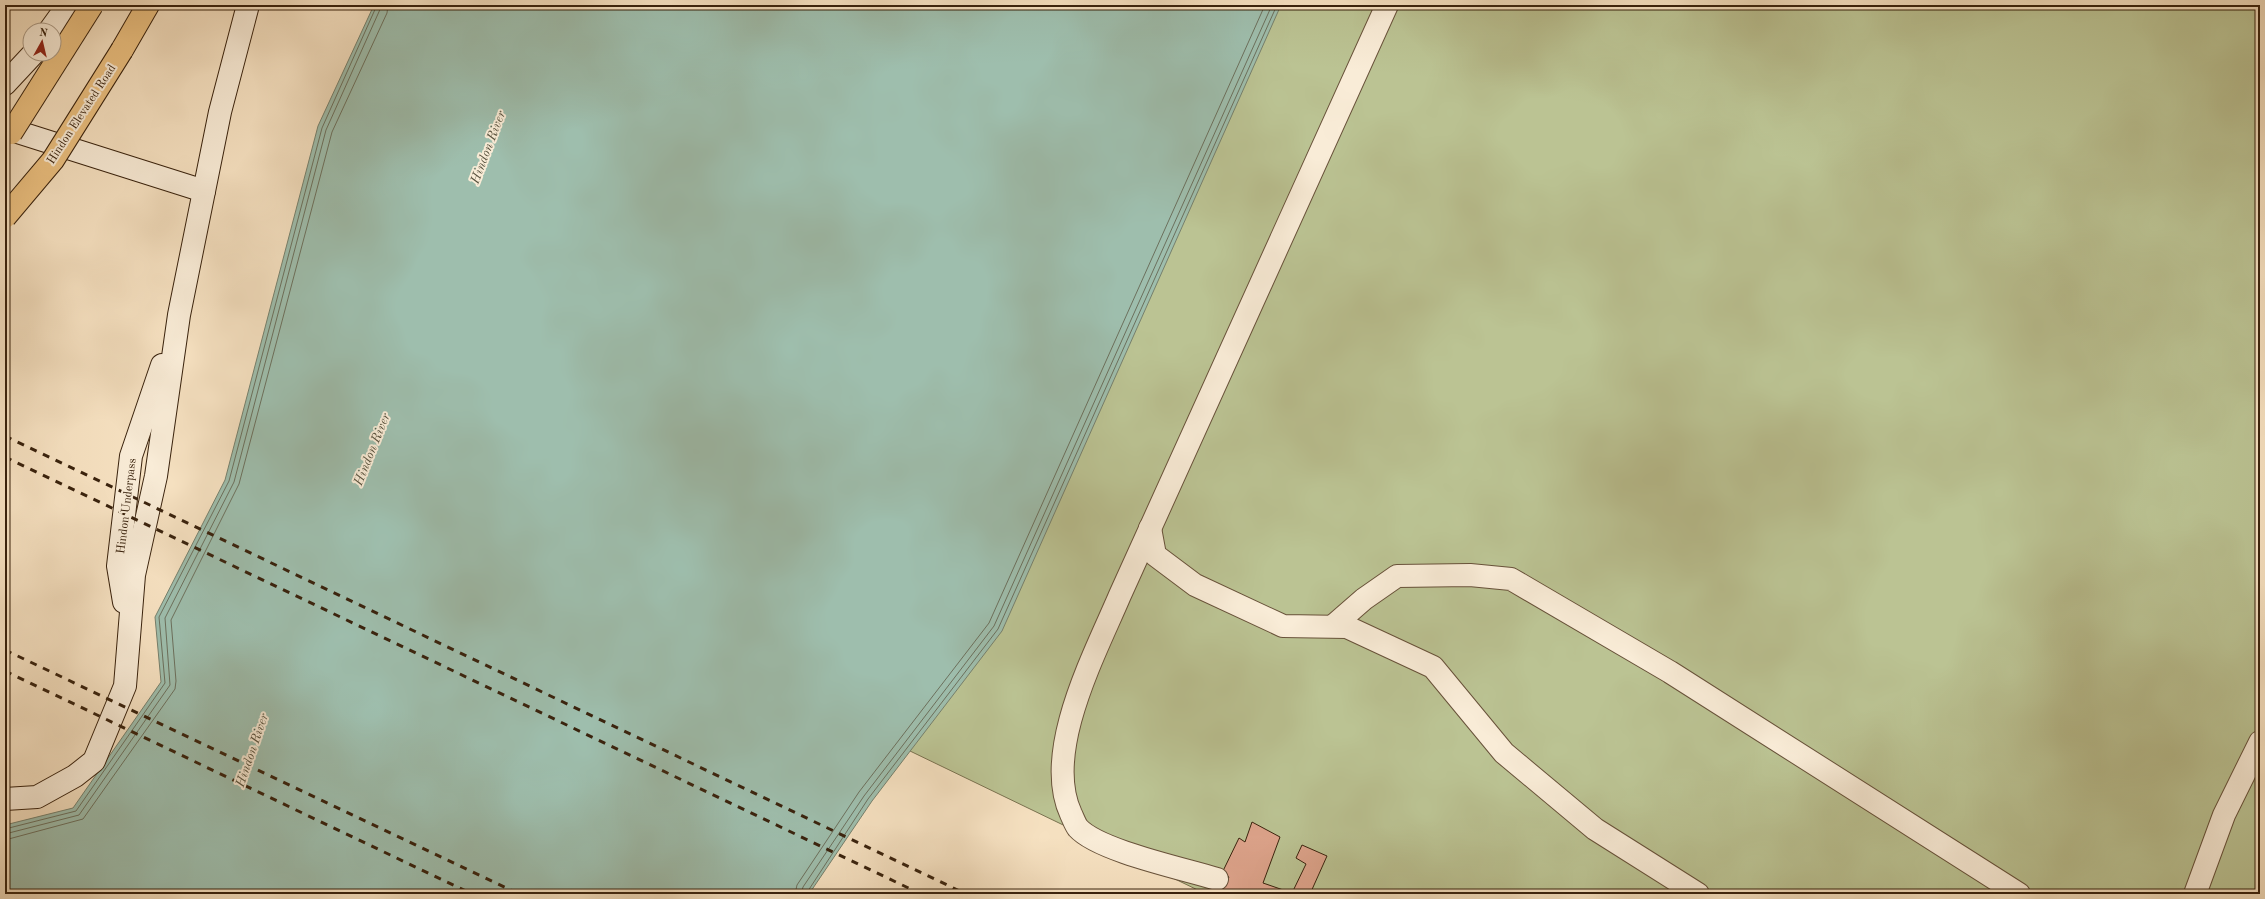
<svg xmlns="http://www.w3.org/2000/svg" width="2265" height="899" font-family="'Old Standard TT',serif">
	<style>
		.green { fill: #bbc393; stroke: #7a7250 }
		.water { fill: #9ebead; stroke: #76806d }
		.lines { fill: none; stroke-linecap: round; stroke-linejoin: round }
		.shore { stroke: #6c705d; stroke-width: 1 }
		.building { fill: #dea48c; stroke: #39220d }
		.street-casing { stroke: #68523a; stroke-width: 24 }
		.secondary-casing { stroke: #39220d; stroke-width: 24 }
		.highway-casing { stroke: #39220d; stroke-width: 24 }
		.street { stroke: #f9ecd7; stroke-width: 22 }
		.secondary { stroke: #f9ecd7; stroke-width: 22 }
		.highway { stroke: #ebc080; stroke-width: 22 }
		.rail { stroke: #39220d; stroke-width: 3; stroke-dasharray: 7 7; stroke-linecap: butt }
		.highway-bridge-casing { stroke: #39220d; stroke-width: 24; stroke-linecap: butt }
		.highway-bridge { stroke: #ebc080; stroke-width: 22 }
		.labels { text-anchor: middle; stroke-width: 4; stroke-linejoin: round; paint-order: stroke }
		.street-label { font-size: 12px; fill: #39220d; stroke: #f9ecd7 }
		.water-label { font-size: 13px; font-style: italic; fill: #57513d; stroke: #f9ecd7 }
	</style>
	<rect width="100%" height="100%" fill="#f6e1c1"/>
	<filter id="stains"><feTurbulence type="fractalNoise" baseFrequency=".005" numOctaves="4"/><feColorMatrix values="0 0 0 0 .2 0 0 0 0 .09 0 0 0 0 .02 0 0 0 .5 -.17"/></filter>
	<radialGradient id="worn" r=".72"><stop offset=".6" stop-color="#630" stop-opacity="0"/><stop offset="1" stop-color="#630" stop-opacity=".3"/></radialGradient>
	<polygon class="green" points="1265,5 2260,5 2260,894 1206,894 910,751"/>
	<polygon class="water" points="374,5 1281,5 1002,631 872,801 809,894 5,894 5,825 73,808 161,682 155,617 225,480 318,126"/>
	<g class="lines">
		<g class="shore">
			<polyline points="5,829 76,811 165,683 159,617 229,481 322,128 377,5"/>
			<polyline points="5,834 79,815 170,685 165,618 234,482 326,130 382,5"/>
			<polyline points="5,840 83,819 175,689 176,681 171,620 239,484 332,132 387,13 388,5"/>
			<polyline points="795,894 797,885 859,792 989,623 1265,5"/>
			<polyline points="801,894 803,887 864,796 994,626 1272,5"/>
			<polyline points="806,894 868,799 998,629 1277,5"/>
		</g>
	</g>
	<polygon class="building" points="1252,822 1280,837 1263,883 1292,893 1306,864 1296,858 1302,845 1327,856 1310,894 1227,894 1220,891 1229,877 1222,873 1239,838 1245,842"/>
	<g class="lines">
		<defs>
			<g id="street">
				<polyline points="1150,528 1155,555 1195,585 1283,626 1347,627 1433,667 1504,753 1595,829 1698,894"/>
				<polyline points="1333,626 1364,599 1397,576 1470,575 1511,579 1670,672 2019,894"/>
				<path d="M1217,879C1185,869 1099,851 1078,828C1075,824 1073,818 1071,814C1042,752 1095,654 1120,595L1387,5"/>
				<polyline points="2195,894 2224,815 2260,742"/>
			</g>
			<g id="secondary">
				<polyline points="50,30 68,5"/>
				<polyline points="5,84 33,54"/>
				<polyline points="5,128 204,191"/>
				<polyline points="124,602 118,566 131,456 162,365"/>
				<polyline points="5,799 37,797 75,776 94,761 125,686 134,575 156,476 179,315 220,112 248,5"/>
			</g>
			<polyline id="highway" points="122,50 148,5"/>
		</defs>
		<use href="#street" class="street-casing"/>
		<use href="#secondary" class="secondary-casing"/>
		<use href="#highway" class="highway-casing"/>
		<use href="#street" class="street"/>
		<use href="#secondary" class="secondary"/>
		<use href="#highway" class="highway"/>
		<g class="rail">
			<polyline points="5,436 966,894"/>
			<polyline points="5,457 921,894"/>
			<polyline points="5,650 519,894"/>
			<polyline points="5,671 472,894"/>
		</g>
		<defs>
			<g id="highway-bridge">
				<polyline points="11,133 92,5"/>
				<polyline points="5,217 53,160 122,50"/>
			</g>
		</defs>
		<use href="#highway-bridge" class="highway-bridge-casing"/>
		<use href="#highway-bridge" class="highway-bridge"/>
	</g>
	<g class="labels">
		<g class="street-label">
			<text transform="translate(81 114) rotate(-57)" y="4">Hindon Elevated Road</text>
			<text transform="translate(126 506) rotate(-83)" y="4">Hindon Underpass</text>
		</g>
		<g class="water-label">
			<text transform="translate(487 147) rotate(-69)" y="5">Hindon River</text>
			<text transform="translate(371 449) rotate(-68)" y="5">Hindon River</text>
			<text transform="translate(251 750) rotate(-71)" y="5">Hindon River</text>
		</g>
	</g>
	<rect width="2265" height="899" fill="none" stroke="#f6e1c1" stroke-width="20"/>
	<rect x="6" y="6" width="2253" height="887" fill="none" stroke="#39220d" stroke-width="2"/>
	<rect x="10" y="10" width="2245" height="879" fill="none" stroke="#39220d"/>
	<g transform="translate(42 42) rotate(8)"><circle r="19" fill="#f9ecd7" stroke="#ac9b86"/>
	<path d="M0-3L7 15L0 10L-7 15Z" fill="#8f2418"/>
	<text y="-6" font-size="11" font-weight="bold" text-anchor="middle" fill="#39220d">N</text>
	</g>
	<rect width="100%" height="100%" filter="url(#stains)"/>
	<rect width="100%" height="100%" fill="url(#worn)"/>
</svg>
